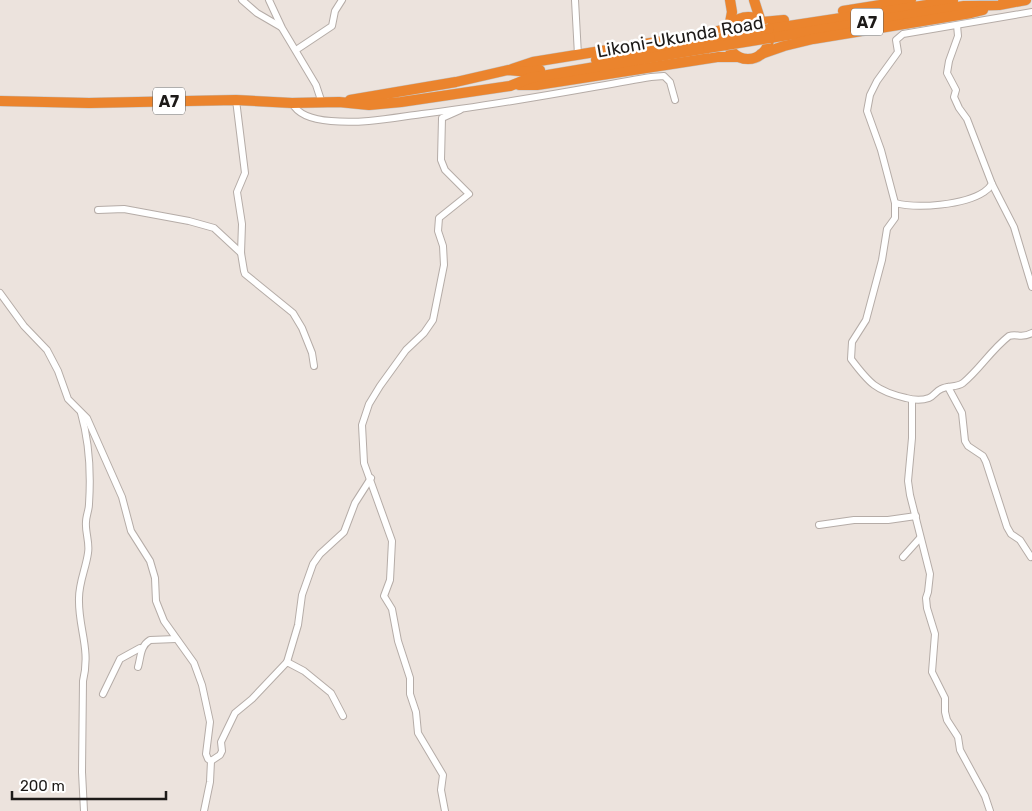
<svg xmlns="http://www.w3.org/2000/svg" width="1032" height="811" font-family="Rubik,sans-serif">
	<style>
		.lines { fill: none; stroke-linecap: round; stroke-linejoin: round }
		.minor-casing { stroke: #b5aca7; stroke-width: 8 }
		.highway-casing { stroke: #c4c3c3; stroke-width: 11 }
		.minor { stroke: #fff; stroke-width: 6 }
		.highway { stroke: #eb842d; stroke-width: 10 }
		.highway-bridge-casing { stroke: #c4c3c3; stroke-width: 11; stroke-linecap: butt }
		.highway-bridge { stroke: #eb842d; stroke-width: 10 }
		.labels { text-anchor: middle; stroke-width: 5; stroke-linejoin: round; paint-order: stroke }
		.shield { fill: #fff; stroke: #615f5d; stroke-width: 1 }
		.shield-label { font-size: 16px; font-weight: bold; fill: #1d1a18 }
		.street-label { font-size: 18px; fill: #1d1a18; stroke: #fff }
	</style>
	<rect width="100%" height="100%" fill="#ece3dd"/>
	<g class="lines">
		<defs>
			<g id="minor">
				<polyline points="242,0 257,13 281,27"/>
				<polyline points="269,0 282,28 316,85 322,103"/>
				<polyline points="575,0 578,55"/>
				<path d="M1032,12L903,34L896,40L898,52L877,81L870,95L867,111L881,150L895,203V218L887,229L882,260L866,320L852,342L851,359C869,383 876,391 906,398C913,400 921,401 929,398C934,396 936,391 941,389C948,385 956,388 963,383C980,369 991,350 1009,336C1017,333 1021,339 1032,333"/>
				<polyline points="957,25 958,36 949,61 947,73 956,90 954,97 959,108 967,119 992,184 1014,227 1032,287"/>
				<polyline points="296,50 332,26 335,11 342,0"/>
				<polyline points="236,100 245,173 237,192 242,224 241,253 244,271 245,274 293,313 302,328 312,353 314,366"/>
				<path d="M292,103C299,117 317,120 331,121C362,124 392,118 422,114C499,105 575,90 651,77L664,76L670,82L675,100"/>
				<path d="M895,203C918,209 964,205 984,192C987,190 990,187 992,184"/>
				<polyline points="98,210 124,209 189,221 214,228 241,253"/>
				<polyline points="0,293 24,326 47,350 58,371 68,399 87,418 122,497 131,531 150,561 155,578 156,601 164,621 194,663 202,685 210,722 206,754 208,759 211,761 210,782 204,811"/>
				<polyline points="948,387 962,413 965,441 968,446 983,456 986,462 1007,527 1011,534 1020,540 1031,557"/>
				<polyline points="912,400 912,438 908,481 910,495 930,574 928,592 926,598 927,608 935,634 932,672 945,698 945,712 947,720 958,737 960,750 985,796 990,811"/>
				<path d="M81,413C89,441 91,474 89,504C89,510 86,516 86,522C85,532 90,543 88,553C86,568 79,582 79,598C78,628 91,648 83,681L82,772L84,811"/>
				<polyline points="819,525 854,520 888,520 916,516"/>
				<polyline points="903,557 920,538"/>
				<polyline points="287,662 298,625 302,595 313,564 320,554 344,532 355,503 371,478"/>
				<path d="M138,667C141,657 140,646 150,640L176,639"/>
				<polyline points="103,694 120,659 140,648 142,649"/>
				<polyline points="211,761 220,755 222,751 221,742 235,713 252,699 287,662 304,671 331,693 343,716"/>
				<polyline points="445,811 441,790 443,775 418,733 416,712 410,694 410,678 398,641 392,609 384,596 390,580 392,541 364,463 362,425 369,404 380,386 406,350 424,333 433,320 444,265 443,246 438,231 439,218 469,194 445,170 441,160 442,118 460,110"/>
			</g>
			<g id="highway">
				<polyline points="754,0 761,22 784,20"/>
				<polyline points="843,11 911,0"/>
				<circle cx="748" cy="38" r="21"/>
				<polyline points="769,29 953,1"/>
				<polyline points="770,38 964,6 999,5 1026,0"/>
				<polyline points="761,54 784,46 813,39 971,13 983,10"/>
				<polyline points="596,60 707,41"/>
				<polyline points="512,69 533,62 706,34 729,28 732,12 730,0"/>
				<polyline points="519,85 537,85 717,57 737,57"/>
				<polyline points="350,100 456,82 508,70 529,72 540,70"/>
				<polyline points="0,101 89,103 236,100 292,103 339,102 369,105 401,102 510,86 530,78 708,48"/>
			</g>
		</defs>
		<use href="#minor" class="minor-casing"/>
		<use href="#highway" class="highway-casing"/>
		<use href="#minor" class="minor"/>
		<use href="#highway" class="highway"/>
		<defs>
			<g id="highway-bridge">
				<polyline points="707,41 769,29"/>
				<polyline points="708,48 770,38"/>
			</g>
		</defs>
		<use href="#highway-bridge" class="highway-bridge-casing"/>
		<use href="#highway-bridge" class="highway-bridge"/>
	</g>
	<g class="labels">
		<g class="shield">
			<rect x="851" y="8.5" width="32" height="27" rx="4"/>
			<rect x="153" y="87.5" width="32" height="27" rx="4"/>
		</g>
		<g class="shield-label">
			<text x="867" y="28">A7</text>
			<text x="169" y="107">A7</text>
		</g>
		<g class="street-label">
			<text transform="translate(680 37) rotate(-10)" y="6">Likoni-Ukunda Road</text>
		</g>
	</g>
	<path d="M12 791v8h154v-8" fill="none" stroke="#1d1a18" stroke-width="2.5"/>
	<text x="20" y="791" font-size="15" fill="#1d1a18" stroke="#ffffff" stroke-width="4" paint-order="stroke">200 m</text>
</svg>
